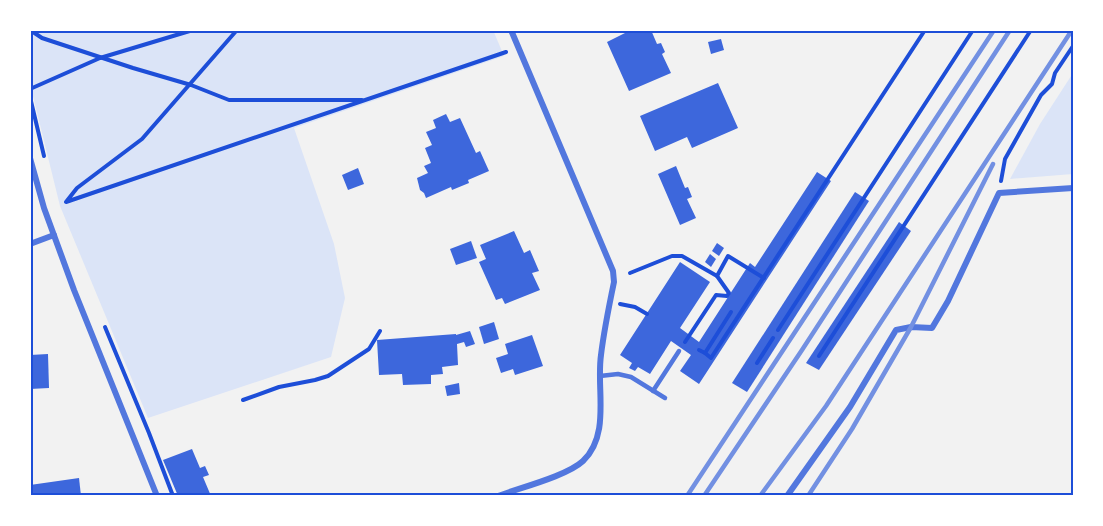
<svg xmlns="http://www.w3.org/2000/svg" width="1103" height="526" font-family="'Noto Sans',sans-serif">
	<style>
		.green { fill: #dbe4f7 }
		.building { fill: #3d67dc }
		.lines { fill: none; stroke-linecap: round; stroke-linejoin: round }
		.path { stroke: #1d4ed8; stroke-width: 4 }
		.service { stroke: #5277de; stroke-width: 4.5 }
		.minor { stroke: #5277de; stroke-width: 6 }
		.rail { stroke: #7290e2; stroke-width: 4.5 }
		.neatline { fill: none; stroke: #1d4ed8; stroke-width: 2 }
	</style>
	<rect width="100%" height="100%" fill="#f2f2f2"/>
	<g class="green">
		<polygon points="30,30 493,30 504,56 294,128 334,244 345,298 331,357 148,418 60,206 30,84"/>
		<polygon points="1073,73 1073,174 1010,179 1040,124"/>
	</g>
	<g class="building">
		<polygon points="631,30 651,30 657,44 661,43 665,52 662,54 671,73 629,91 607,42"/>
		<polygon points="721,39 724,50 711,54 708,42"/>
		<polygon points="718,83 738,128 692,148 687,137 655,151 640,116"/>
		<polygon points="446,114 450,122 460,118 476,153 480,151 489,171 468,180 469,183 452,190 451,187 426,198 424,193 420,190 417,178 428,173 424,166 431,163 425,148 432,145 426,132 436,128 433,120"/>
		<polygon points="676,166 685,188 688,187 692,197 687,199 696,218 680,225 658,174"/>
		<polygon points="358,168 364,184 348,190 342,175"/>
		<polygon points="817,172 831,181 699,384 680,371 691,355 671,341 650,374 638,367 635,371 629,368 632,363 620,355 680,262 710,282 680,328 699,342 750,263 755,267"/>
		<polygon points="855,192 869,201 747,392 732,383"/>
		<polygon points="899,222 911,231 819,370 806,363"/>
		<polygon points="514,231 524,253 530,250 539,271 532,273 540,290 505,304 502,298 496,300 479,262 486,259 480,245"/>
		<polygon points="471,241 477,258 456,265 450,249"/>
		<polygon points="717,243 724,248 719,256 712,251"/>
		<polygon points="710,254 716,259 711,267 705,262"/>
		<polygon points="494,322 499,339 484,344 479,327"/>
		<polygon points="470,331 475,344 466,347 464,342 457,344 458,365 442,367 443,374 431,375 431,384 403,385 402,374 379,375 377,340 456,334 456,335"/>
		<polygon points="532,335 543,366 515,375 513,369 501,373 496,358 508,354 505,344"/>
		<polygon points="48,354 49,388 30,389 30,355"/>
		<polygon points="459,383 460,394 447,396 445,386"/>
		<polygon points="192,449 200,468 205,466 209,475 203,477 211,496 178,496 163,460"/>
		<polygon points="79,478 81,496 30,496 30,485"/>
	</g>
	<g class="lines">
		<g class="path">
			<polyline points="30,30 42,38 133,68 191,85 229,100 362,100"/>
			<polyline points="237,30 142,139 77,188 66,202 506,52"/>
			<polyline points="30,89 100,58 193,30"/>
			<polyline points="30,97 44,156"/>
			<polyline points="1001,181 1005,159 1041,95 1052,84 1055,73 1073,46"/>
			<polyline points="630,273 672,256 682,256 717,276 729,293 727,296 716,295 685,342"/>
			<polyline points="717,276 728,256 764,278"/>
			<polyline points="620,304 635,307 647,314"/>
			<polyline points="105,327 149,433 173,496"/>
			<polyline points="778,330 973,30"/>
			<polyline points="699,350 705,353 731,312"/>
			<polyline points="705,353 711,358 925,30"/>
			<polyline points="819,356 1031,30"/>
			<polyline points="757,363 773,338"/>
			<polyline points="243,400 279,387 315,380 328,376 369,349 380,331"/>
		</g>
		<g class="service">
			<polyline points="600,376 618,374 631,377 665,398"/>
			<polyline points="653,391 679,351"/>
		</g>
		<g class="minor">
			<polyline points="30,158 44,208 74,290 157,496"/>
			<polyline points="30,244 54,235"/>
			<path d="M498,496C519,488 567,476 583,461C611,434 596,389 601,355C604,330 609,306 614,282L613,271L511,30"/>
			<polyline points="787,496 850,407 896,330 911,327 932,328 948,301 999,193 1073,188"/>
		</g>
		<g class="rail">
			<polyline points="687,496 994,30"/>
			<polyline points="704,496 802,350 1010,30"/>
			<polyline points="760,496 826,406 1072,30"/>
			<polyline points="808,496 852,429 911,327 993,164"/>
		</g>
	</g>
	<rect width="1103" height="526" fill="none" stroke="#ffffff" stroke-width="63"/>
	<rect x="32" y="32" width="1040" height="462" class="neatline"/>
</svg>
